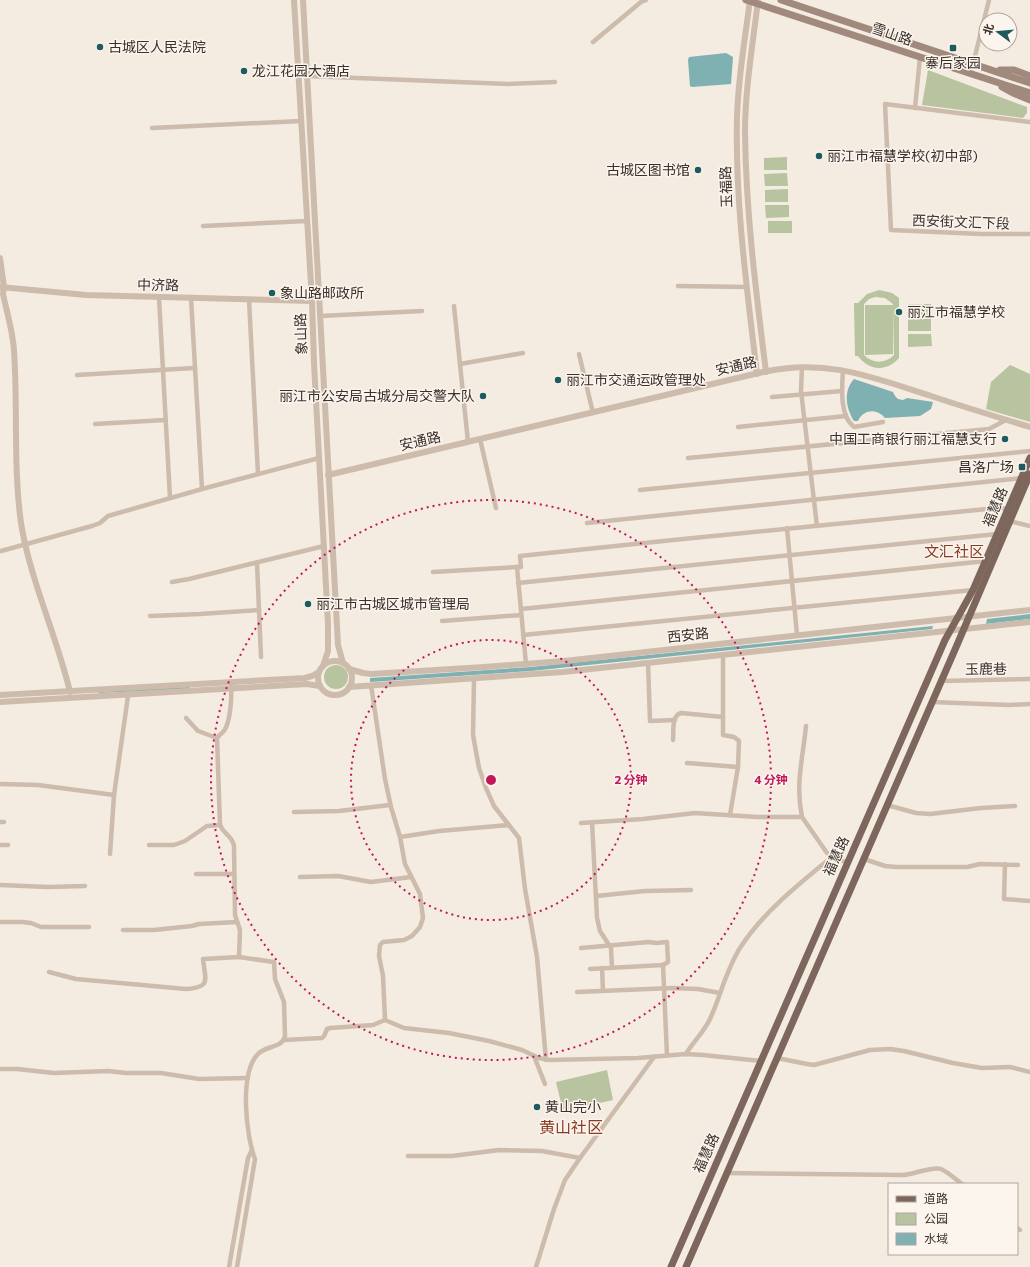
<svg xmlns="http://www.w3.org/2000/svg" width="1030" height="1267" font-family="Commissioner,'Noto Sans SC',sans-serif">
	<style>
		.green { fill: #b8c4a0; fill-rule: evenodd }
		.water { fill: #7fb0b2 }
		.lines { fill: none; stroke-linecap: round; stroke-linejoin: round }
		.stream { stroke: #7fb0b2; stroke-width: 2 }
		.minor { stroke: #cdbbac; stroke-width: 4.5 }
		.tertiary { stroke: #cdbbac; stroke-width: 6 }
		.secondary { stroke: #a18a7d; stroke-width: 7 }
		.primary { stroke: #7d675c; stroke-width: 7 }
		.ring { fill: none; stroke: #c2185b; stroke-width: 2; stroke-dasharray: 2 4 }
		.poi-dot { fill: #1f5a5e; stroke: #fbf5ee; stroke-width: 1.5 }
		.labels { text-anchor: middle; stroke-width: 3; stroke-linejoin: round; paint-order: stroke }
		.street-label { font-size: 14px; fill: #3b302b; stroke: #fbf5ee }
		.poi-label { font-size: 14px; fill: #3b302b; stroke: #fbf5ee; text-anchor: start }
		.neighbourhood-label { font-size: 15px; fill: #8c3b22; stroke: #fbf5ee }
		.quarter-label { font-size: 16px; fill: #8c3b22; stroke: #fbf5ee }
		.centre { fill: #c2185b; stroke: #fbf5ee; stroke-width: 2 }
		.ring-label { font-size: 12px; text-anchor: middle; font-weight: bold; fill: #c2185b; stroke: #fbf5ee; stroke-width: 3; stroke-linejoin: round; paint-order: stroke }
	</style>
	<rect width="100%" height="100%" fill="#f4ebe1"/>
	<g class="green">
		<polygon points="928,70 1027,107 1027,113 1023,118 922,105"/>
		<polygon points="787,157 787,170 764,170 764,158"/>
		<polygon points="787,173 788,186 765,186 764,174"/>
		<polygon points="788,189 788,202 765,202 765,190"/>
		<polygon points="765,205 789,205 789,217 766,218"/>
		<rect x="768" y="221" width="24" height="12"/>
		<path d="M879,290L892,293L899,298V358C887,372 869,371 858,356H855L854,303H858L867,294ZM875,297L885,298L893,304L894,355C885,364 873,364 864,355V304L869,299Z"/>
		<polygon points="908,304 931,304 931,315 908,316"/>
		<polygon points="865,305 893,305 893,354 865,355"/>
		<polygon points="931,318 931,331 908,331 908,319"/>
		<polygon points="908,334 931,334 932,346 908,347"/>
		<polygon points="1010,365 1030,374 1030,422 986,409 991,382"/>
		<circle cx="336" cy="677" r="12"/>
		<polygon points="607,1070 613,1100 563,1111 556,1082"/>
	</g>
	<g class="water">
		<polygon points="726,53 733,57 731,84 692,87 690,86 688,60 689,57"/>
		<path d="M854,379L893,392L895,396L898,399L903,400L907,398L933,402L931,409L920,416L885,418C877,408 863,409 858,421H854C846,408 843,391 854,379Z"/>
		<polygon points="1030,614 1030,619 986,624 987,619"/>
		<polygon points="933,626 932,629 531,671 370,682 370,678 531,667"/>
	</g>
	<g class="lines">
		<polyline class="stream" points="99,692 189,688"/>
		<g class="minor">
			<polyline points="593,42 641,2 646,0"/>
			<polyline points="973,64 989,0"/>
			<polyline points="307,76 508,84 555,82"/>
			<polyline points="915,108 920,57"/>
			<polyline points="1030,122 885,104 891,230 981,234 1030,234"/>
			<polyline points="152,128 301,121"/>
			<polyline points="203,226 307,221"/>
			<polyline points="678,286 747,287"/>
			<polyline points="159,298 170,498"/>
			<polyline points="191,298 202,489"/>
			<polyline points="249,300 258,474"/>
			<polyline points="454,306 468,442"/>
			<polyline points="320,316 422,311"/>
			<polyline points="579,354 593,413"/>
			<polyline points="460,364 523,353"/>
			<polyline points="802,367 801,391 817,526"/>
			<path d="M843,370C842,386 839,416 854,427L883,422"/>
			<polyline points="77,375 194,368"/>
			<polyline points="772,397 842,391"/>
			<polyline points="95,424 165,420"/>
			<polyline points="738,427 846,416"/>
			<polyline points="480,439 496,508"/>
			<polyline points="688,458 989,429 1006,420"/>
			<polyline points="640,490 1030,451"/>
			<polyline points="1009,521 1030,526"/>
			<polyline points="587,523 1022,478"/>
			<polyline points="787,528 797,635"/>
			<polyline points="1,551 92,526 100,523 108,516 202,489 319,458"/>
			<polyline points="257,563 261,657"/>
			<polyline points="433,572 517,567"/>
			<polyline points="172,582 189,579 324,546"/>
			<polyline points="518,583 997,534"/>
			<polyline points="521,609 986,561"/>
			<polyline points="150,616 200,614 259,610"/>
			<polyline points="442,621 521,615"/>
			<polyline points="523,635 973,590"/>
			<polyline points="723,654 723,735 734,737 739,741 738,767 730,815"/>
			<polyline points="648,662 650,721 675,720"/>
			<polyline points="526,664 517,567 521,567 520,556 673,540 997,508 1008,509"/>
			<polyline points="474,679 473,735 479,768 486,788 494,806 519,838 525,889 537,957 546,1060"/>
			<polyline points="942,681 1030,679"/>
			<path d="M231,682C232,694 231,721 224,731C222,733 219,735 217,738L220,825C224,835 232,835 234,846L235,915L240,930L239,957"/>
			<polyline points="371,685 385,779 391,807 400,837 405,864 420,894 423,918 420,927 412,936 404,940 383,942 380,945 379,956 383,976 385,1020"/>
			<polyline points="932,702 1009,705 1030,704"/>
			<polyline points="186,718 198,731 217,738"/>
			<path d="M673,740C674,731 671,716 681,713L723,717"/>
			<polyline points="687,763 738,767"/>
			<polyline points="0,784 38,785 114,795"/>
			<polyline points="887,805 916,813 930,814 981,808 1015,806"/>
			<polyline points="294,812 339,811 390,805"/>
			<path d="M802,817C795,784 803,758 806,726"/>
			<polyline points="0,822 4,822"/>
			<polyline points="592,822 597,918 600,931 611,948 612,968"/>
			<polyline points="581,823 643,819 695,813 757,817 802,817 827,853 847,863"/>
			<polyline points="400,837 439,831 509,825"/>
			<polyline points="0,845 8,845"/>
			<polyline points="149,845 174,845 185,841 207,826 220,825"/>
			<polyline points="110,854 114,795 128,696"/>
			<polyline points="864,859 885,866 896,867 967,867 980,864 1018,865"/>
			<polyline points="1005,864 1004,899 1030,901"/>
			<polyline points="196,874 234,874"/>
			<polyline points="300,877 338,876 371,882 411,877"/>
			<polyline points="0,885 48,887 85,886"/>
			<polyline points="596,896 645,891 691,890"/>
			<polyline points="0,922 22,922 31,923 41,927 89,927"/>
			<polyline points="123,930 154,930 192,926 199,924 237,922"/>
			<polyline points="581,948 649,942 656,943 667,942 668,962 663,965"/>
			<polyline points="602,968 603,991"/>
			<polyline points="590,969 663,965 667,1055"/>
			<path d="M49,972L76,979L186,989C212,987 205,980 203,959L239,957L274,962L275,979L284,1002L285,1036C282,1049 266,1045 258,1054C239,1073 246,1136 255,1159L237,1267"/>
			<polyline points="577,992 672,988 698,989 720,993"/>
			<polyline points="385,1020 404,1028 449,1033 489,1041 522,1050 539,1058 549,1060 638,1058 686,1054 703,1055 761,1061"/>
			<polyline points="284,1040 322,1038 324,1036 327,1029 330,1028 373,1025 385,1020"/>
			<path d="M686,1054C693,1042 704,1032 710,1019C721,995 726,970 740,948C762,913 801,882 833,856"/>
			<polyline points="534,1056 545,1084"/>
			<polyline points="777,1058 807,1064 814,1065 870,1050 890,1049 904,1051 953,1063 982,1068 1010,1067 1030,1072"/>
			<polyline points="0,1069 17,1069 54,1073 108,1071 126,1073 161,1073 199,1079 248,1078"/>
			<polyline points="408,1156 452,1156 499,1150 542,1151 580,1158"/>
			<path d="M727,1173L904,1175C914,1174 933,1166 941,1169C948,1172 955,1179 962,1184"/>
			<polyline points="1017,1228 1020,1230"/>
			<polyline points="229,1267 248,1158 252,1150"/>
			<polyline points="536,1267 554,1209 565,1180 580,1158 654,1057"/>
		</g>
		<g class="tertiary">
			<polyline points="294,0 312,301 314,363 328,624 328,651 323,666"/>
			<polyline points="303,0 338,645 343,663"/>
			<path d="M750,0C745,39 738,78 737,117C735,203 747,289 757,374"/>
			<path d="M758,0C753,44 745,88 745,133C746,213 756,292 766,372"/>
			<path d="M0,258L4,287L3,294C7,313 13,332 14,351C18,408 13,466 21,523C30,580 57,636 70,692"/>
			<polyline points="0,287 86,295 312,301"/>
			<path d="M328,475L763,372C826,358 872,377 931,396C964,407 997,417 1030,427"/>
			<circle cx="335" cy="678" r="17"/>
			<polyline points="349,669 363,673 371,674 484,667 564,661 1030,610"/>
			<polyline points="349,687 563,672 1030,622"/>
			<polyline points="0,695 305,678 312,676 319,672"/>
			<polyline points="0,702 307,684 320,686"/>
		</g>
		<g class="secondary">
			<polyline points="746,0 1030,93"/>
			<polyline points="781,0 1030,83"/>
			<polyline points="1000,70 1014,70 1030,76"/>
			<polyline points="1002,87 1013,93 1030,100"/>
		</g>
		<g class="primary">
			<polyline points="671,1267 945,640 973,590 1030,458"/>
			<polyline points="686,1267 957,645 1030,474"/>
		</g>
	</g>
	<g class="ring">
		<circle cx="491" cy="780" r="140"/>
		<circle cx="491" cy="780" r="280"/>
	</g>
	<g class="poi-dot">
		<circle cx="100" cy="47" r="4"/>
		<rect x="949" y="44" width="8" height="8" rx="2"/>
		<circle cx="244" cy="71" r="4"/>
		<circle cx="819" cy="156" r="4"/>
		<circle cx="698" cy="170" r="4"/>
		<circle cx="272" cy="293" r="4"/>
		<circle cx="899" cy="312" r="4"/>
		<circle cx="558" cy="380" r="4"/>
		<circle cx="483" cy="396" r="4"/>
		<circle cx="1005" cy="439" r="4"/>
		<rect x="1018" y="463" width="8" height="8" rx="2"/>
		<circle cx="308" cy="604" r="4"/>
		<circle cx="537" cy="1107" r="4"/>
	</g>
	<g class="labels">
		<g class="street-label">
			<text transform="translate(892 34) rotate(19)" y="5">雪山路</text>
			<text transform="translate(726 187) rotate(-92)" y="5">玉福路</text>
			<text transform="translate(961 222) rotate(2)" y="5">西安街文汇下段</text>
			<text transform="translate(158 285) rotate(1)" y="5">中济路</text>
			<text transform="translate(301 334) rotate(-92)" y="5">象山路</text>
			<text transform="translate(736 366) rotate(-13)" y="5">安通路</text>
			<text transform="translate(420 441) rotate(-13)" y="5">安通路</text>
			<text transform="translate(995 507) rotate(-67)" y="5">福慧路</text>
			<text transform="translate(688 635) rotate(-6)" y="5">西安路</text>
			<text transform="translate(986 669) rotate(-1)" y="5">玉鹿巷</text>
			<text transform="translate(836 856) rotate(-66)" y="5">福慧路</text>
			<text transform="translate(706 1153) rotate(-66)" y="5">福慧路</text>
		</g>
		<g class="poi-label">
			<text x="108" y="52">古城区人民法院</text>
			<text x="953" y="68" text-anchor="middle">寨后家园</text>
			<text x="252" y="76">龙江花园大酒店</text>
			<text x="827" y="161">丽江市福慧学校(初中部)</text>
			<text x="690" y="175" text-anchor="end">古城区图书馆</text>
			<text x="280" y="298">象山路邮政所</text>
			<text x="907" y="317">丽江市福慧学校</text>
			<text x="566" y="385">丽江市交通运政管理处</text>
			<text x="475" y="401" text-anchor="end">丽江市公安局古城分局交警大队</text>
			<text x="997" y="444" text-anchor="end">中国工商银行丽江福慧支行</text>
			<text x="1014" y="472" text-anchor="end">昌洛广场</text>
			<text x="316" y="609">丽江市古城区城市管理局</text>
			<text x="545" y="1112">黄山完小</text>
		</g>
		<g class="neighbourhood-label">
			<text x="954" y="557">文汇社区</text>
		</g>
		<g class="quarter-label">
			<text x="571" y="1133">黄山社区</text>
		</g>
	</g>
	<circle cx="491" cy="780" r="6" class="centre"/>
	<g class="ring-label">
		<text x="631" y="784">2 分钟</text>
		<text x="771" y="784">4 分钟</text>
	</g>
	<rect x="888" y="1183" width="130" height="72" fill="#fbf5ee" stroke="#aea6a0"/>
	<rect x="896" y="1196" width="20" height="6" fill="#7d675c" stroke="#aea6a0"/>
	<text x="924" y="1203" font-size="12" fill="#3b302b">道路</text>
	<rect x="896" y="1213" width="20" height="12" fill="#b8c4a0" stroke="#aea6a0"/>
	<text x="924" y="1223" font-size="12" fill="#3b302b">公园</text>
	<rect x="896" y="1233" width="20" height="12" fill="#7fb0b2" stroke="#aea6a0"/>
	<text x="924" y="1243" font-size="12" fill="#3b302b">水域</text>
	<g transform="translate(998 32) rotate(286)"><circle r="19" fill="#fbf5ee" stroke="#aea6a0"/>
	<path d="M0-3L7 15L0 10L-7 15Z" fill="#1f5a5e"/>
	<text y="-6" font-size="11" font-weight="bold" text-anchor="middle" fill="#3b302b">北</text>
	</g>
</svg>
